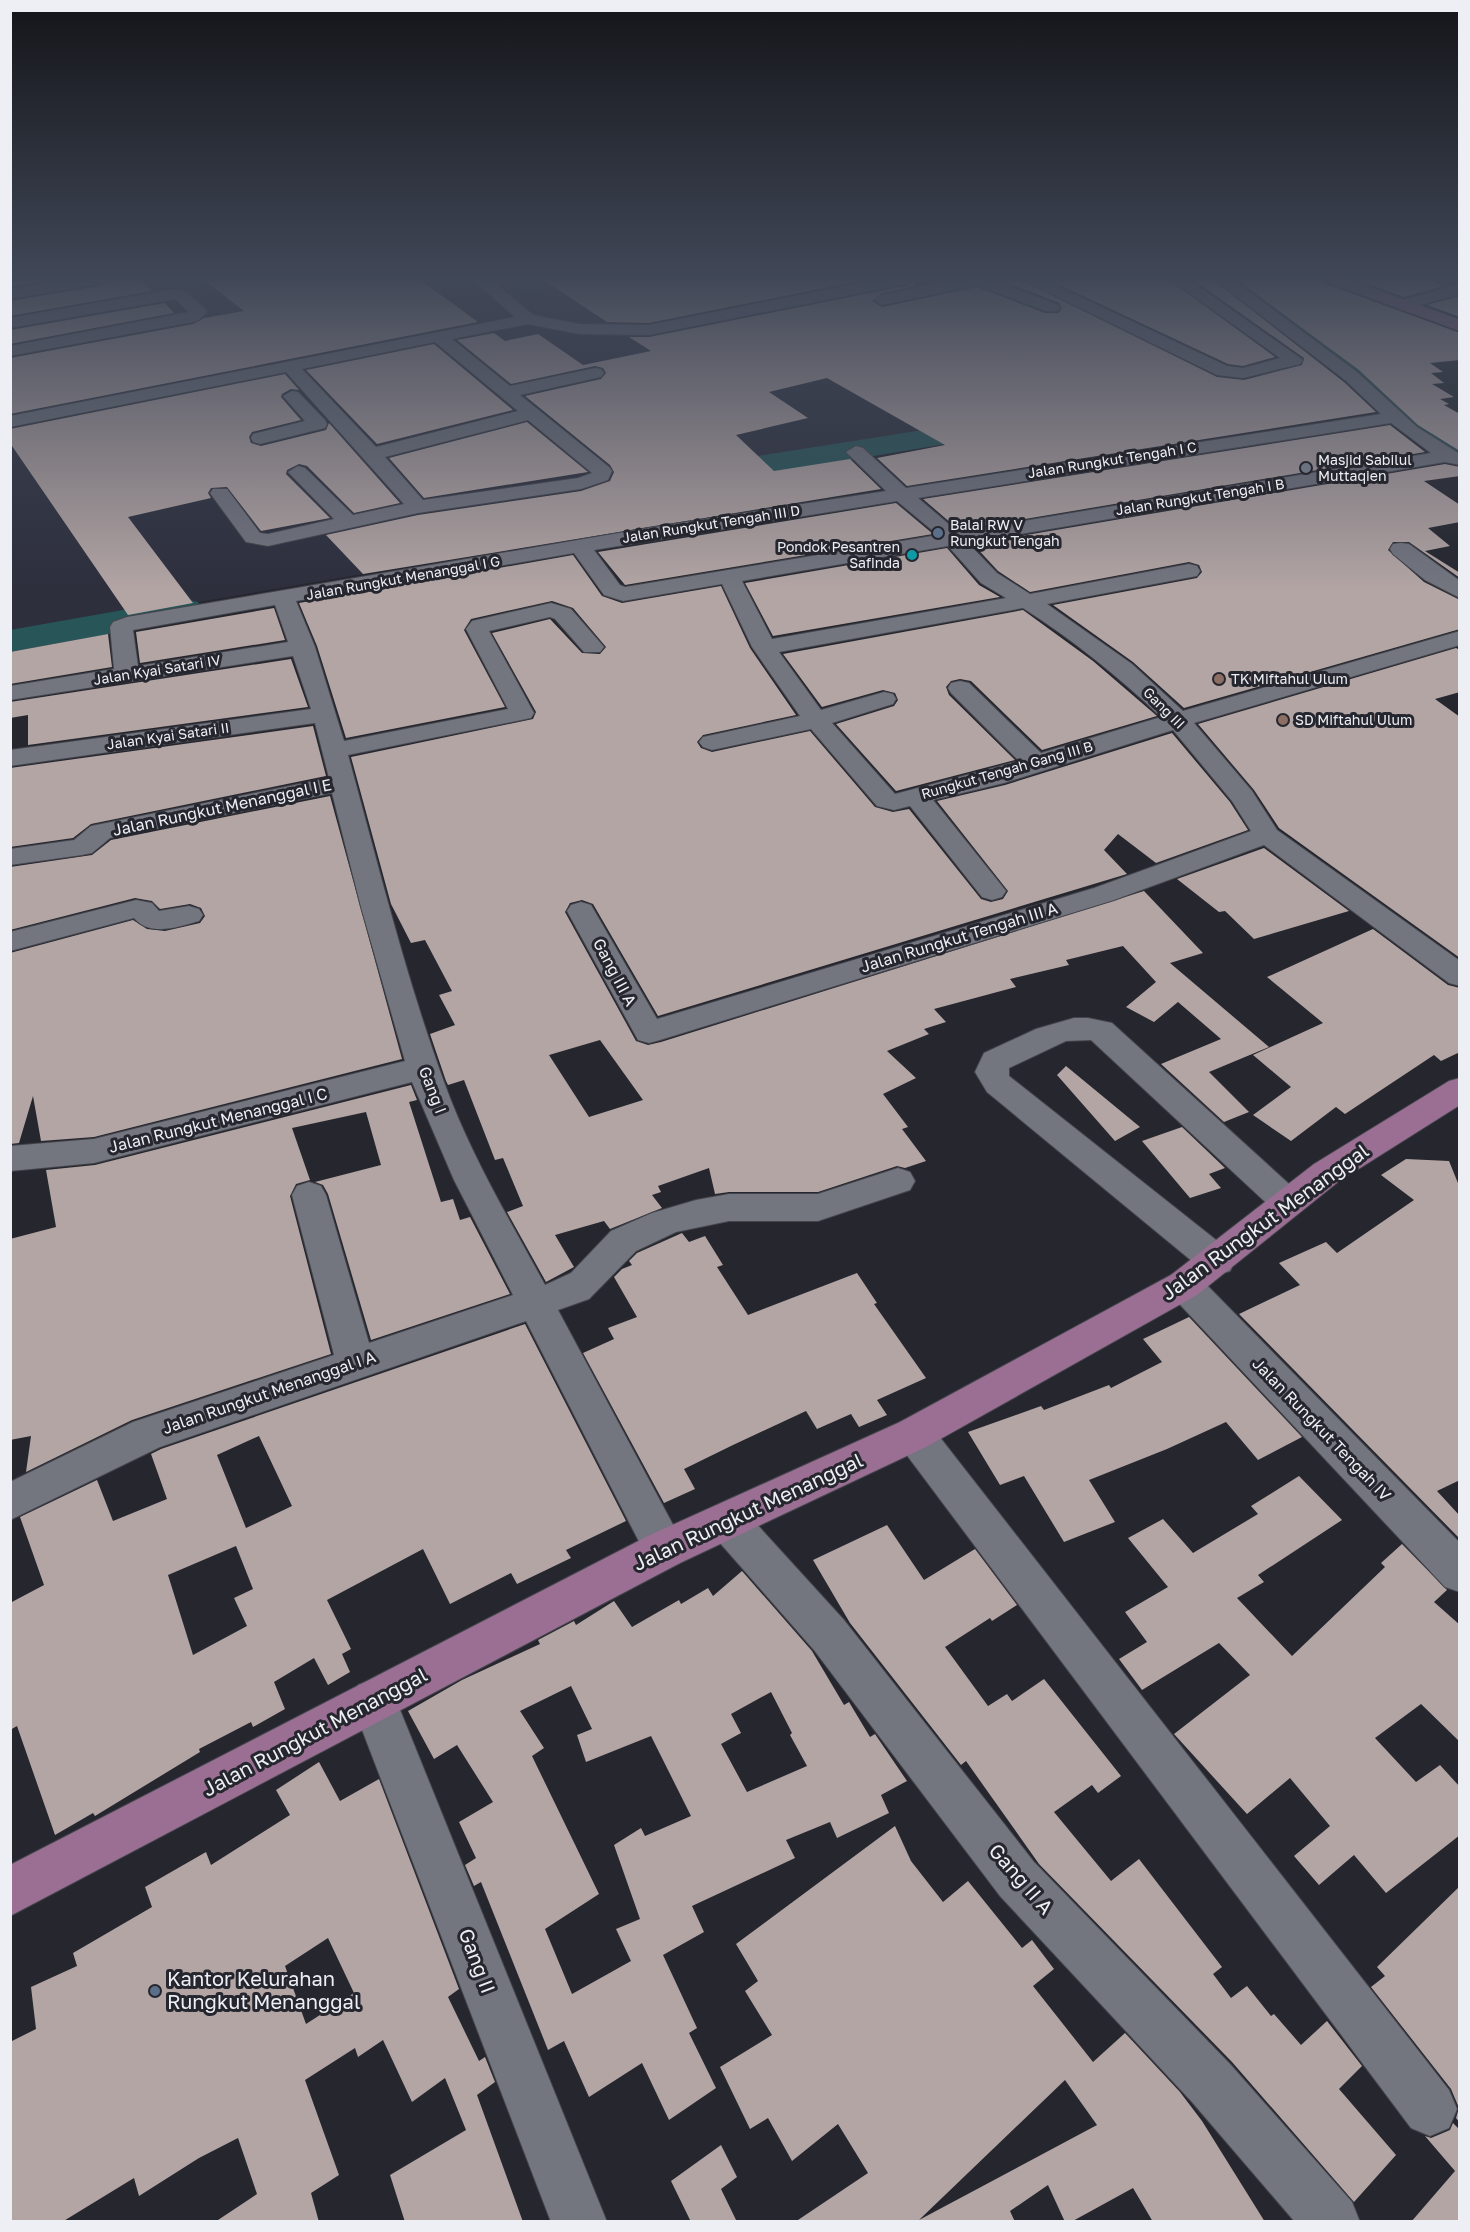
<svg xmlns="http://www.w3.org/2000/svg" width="1470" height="2232" viewBox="0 0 1470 2232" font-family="'Golos Text',sans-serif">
  <rect width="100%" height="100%" fill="#25262e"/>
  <!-- built -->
  <path fill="#2d2f3d" d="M11,279H1190L1330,372L415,517L445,560L11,634Z"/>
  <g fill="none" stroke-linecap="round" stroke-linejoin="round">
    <!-- stream -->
    <path stroke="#285558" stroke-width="4.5" d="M520,291L580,279"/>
    <!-- river -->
    <path fill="#285558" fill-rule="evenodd" d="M1219,279H1248L1340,346L1414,412L1460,437V459L1449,457L1392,424L1320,358Z
      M1006,417L1017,420L1021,426L1017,432L694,486L683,483L678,476L683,469L694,466Z
      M185,599L198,602L203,610L198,618L10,652V630Z"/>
  </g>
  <!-- building -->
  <path fill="#b3a5a4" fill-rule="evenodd" d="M10,279H57L10,287Z
    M109,279H141L152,291L10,316V301L99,286Z
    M203,279H419L478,322L10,414V358L193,324L204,318L244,311Z
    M542,279H869L649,323L607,322Z
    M997,279H1019L1217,377L1244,380L1302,365L1304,358L1192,279H1212L1344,382L1376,412L907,486L877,458L945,445L827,378L769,392L808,418L736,435L774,471L850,459L881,489L363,574L326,535L418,515L581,491L610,481L614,472L610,465L525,396L601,379L606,373L603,368L595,366L511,384L457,340L494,333L505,341L538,334L583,365L651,351L629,337H649L905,286L914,281V286L882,293L872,301L882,307L977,287L1045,313H1058L1062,309L1059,303Z
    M1047,279H1168L1275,357L1243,366L1228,364Z
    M1236,279H1323L1326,284L1460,333V360L1430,363L1443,372L1431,373L1444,383L1432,384L1454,397L1440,399L1449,404L1444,405L1460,414V451L1418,425L1359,370Z
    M1355,279H1428L1444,286L1404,297Z
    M1460,296V317L1427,305Z
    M165,303L174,313L10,344V330Z
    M434,344L513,410L377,444L306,370Z
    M285,374L299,390L291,389L282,394L281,397L301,420L252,432L249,437L251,443L261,446L326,430L329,423L400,503L354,513L307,466L299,464L287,470L286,474L330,518L261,531L227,487L211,488L208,493L211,498L128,517L193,603L128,615L10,443V429Z
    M527,422L588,472L424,498L389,458Z
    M1390,425L1425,452L959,530L923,499Z
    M1445,464L1460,467V476L1424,481L1460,505V522L1428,528L1450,546L1425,551L1460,573V578L1409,542H1393L1388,550L1424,582L1460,600V629L1184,708L1133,662L1053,605L1197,578L1202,572L1199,565L1189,562L1030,592L998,571L973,544Z
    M896,503L933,534L625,585L598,552Z
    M947,548L979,585L1000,597L773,636L745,583Z
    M573,555L602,596L622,603L721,586L750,648L796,715L703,735L697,742L701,748L712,752L810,731L875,807L893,812L909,809L981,899L991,902L1003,899L1008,891L937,801L1005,785L1172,733L1230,802L1248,830L1156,863L1118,834L1104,850L1127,874L658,1016L593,904L582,900L570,903L565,912L636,1041L648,1045L661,1042L1144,891L1203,953L1170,963L1269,1047L1209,1072L1249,1112L1224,1122L1161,1064L1221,1039L1178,1002L1154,1022L1126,1007L1156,982L1123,946L1066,960L1069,965L1010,979L1016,987L934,1009L946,1022L924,1029L929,1034L887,1051L916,1078L883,1094L908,1127L902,1129L926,1161L905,1168L897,1166L818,1192H729L715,1194L709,1168L658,1186L661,1192L652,1195L662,1208L610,1229L604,1221L555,1235L574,1267L546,1282L507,1212L523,1206L503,1158L495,1160L464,1080L448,1085L446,1081L430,1034L455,1025L439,995L452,991L425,940L411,943L391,904L351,757L533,719L536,712L492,633L550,619L582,653L600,654L606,647L573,608L552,601L471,619L464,630L505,707L346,738L317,646L299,603ZM600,1040L643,1100L589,1117L549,1055Z
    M274,608L285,640L140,663L136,632Z
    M1023,610L1093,661L1157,716L1042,750L971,681L960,679L951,681L946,687L949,695L1015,760L896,791L836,724L894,706L898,700L895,693L883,690L822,707L783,654Z
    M108,634L112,667L10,684V652Z
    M1456,648L1460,650V692L1435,699L1460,717V958L1279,828L1254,790L1198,724Z
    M291,659L308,707L28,745V715L10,718V702Z
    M313,726L326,776L91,824L73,838L10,847V768Z
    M330,796L402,1059L94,1137L41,1141L33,1096L19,1143L10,1144V953L133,920L147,929L165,931L200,923L205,916L201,908L190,904L160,909L152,901L135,898L10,930V867L92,855L111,840Z
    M1264,848L1349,911L1254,939L1225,911L1219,912L1177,879Z
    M1373,929L1448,985L1460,988V1052L1441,1061L1434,1055L1345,1114L1336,1107L1291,1141L1253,1115L1291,1087L1253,1055L1323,1023L1267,977Z
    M1066,1066L1140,1127L1115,1141L1057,1075Z
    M411,1085L417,1100L409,1102L441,1202L453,1199L460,1220L470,1217L510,1294L371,1340L328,1194L323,1185L315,1182L381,1165L366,1112L292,1128L310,1180L296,1184L290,1196L331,1354L132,1420L26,1472L31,1436L10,1440V1239L56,1227L46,1170L95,1165Z
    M1182,1127L1225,1168L1209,1174L1221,1188L1190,1198L1142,1141Z
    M1406,1159L1449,1161L1460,1188V1480L1437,1491L1460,1516V1539L1239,1314L1300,1285L1279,1263L1326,1242L1337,1253L1414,1200L1381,1175Z
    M682,1233L689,1242L705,1236L723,1265L717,1267L748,1315L857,1273L877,1303L874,1304L926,1378L877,1400L887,1415L859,1427L851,1414L817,1429L806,1411L733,1445L684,1469L695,1489L664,1503L583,1353L614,1339L608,1328L637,1317L614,1277L622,1269L632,1265L629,1261L637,1253Z
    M1189,1317L1302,1437L1258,1460L1226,1422L1167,1449L1089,1480L1115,1522L1064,1542L1024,1476L1000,1485L968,1432L1041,1406L1044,1410L1109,1385L1111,1388L1162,1362L1143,1339Z
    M525,1324L626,1521L566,1550L571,1558L517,1584L511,1573L450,1604L423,1549L327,1600L351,1649L342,1654L350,1672L328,1685L314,1658L274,1682L285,1709L253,1727L251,1722L199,1749L200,1752L95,1816L93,1813L55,1835L17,1726L10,1730V1603L44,1585L20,1517L97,1480L113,1521L167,1499L151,1454L161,1449ZM259,1436L292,1506L246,1528L217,1455ZM236,1546L253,1589L234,1598L247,1626L193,1655L168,1575Z
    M1299,1476L1342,1520L1258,1575L1264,1582L1237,1598L1292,1656L1385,1567L1381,1563L1402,1544L1447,1590L1434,1602L1460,1625V1742L1421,1704L1375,1738L1416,1782L1440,1765L1460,1787V1835L1386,1893L1354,1855L1319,1885L1294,1856L1330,1826L1290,1778L1247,1814L1174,1734L1250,1675L1219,1643L1142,1690L1119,1659L1147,1642L1125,1612L1168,1587L1128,1538L1163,1519L1193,1553L1258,1514L1251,1506Z
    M887,1525L924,1580L975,1549L1017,1605L992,1621L990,1618L945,1647L988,1706L1007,1694L1012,1701L1044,1679L1121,1776L1098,1793L1092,1785L1054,1812L1111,1881L1139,1859L1222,1967L1213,1974L1231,1998L1247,1986L1271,2016L1274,2014L1301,2045L1327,2021L1362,2066L1339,2089L1396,2155L1354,2202L1232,2062L1039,1864L966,1761L961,1765L850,1623L813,1560Z
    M742,1571L812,1651L844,1705L849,1702L870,1737L875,1734L907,1781L881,1795L889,1813L837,1838L830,1822L786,1840L795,1858L692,1906L704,1932L663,1955L697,2028L689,2033L716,2088L669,2120L642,2063L589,2097L564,2041L548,2050L481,1882L474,1886L465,1865L476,1858L459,1822L493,1802L457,1745L434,1759L408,1711L462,1680L540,1644L538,1640L574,1621L576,1625L614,1601L632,1627L679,1600L681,1604L708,1588L713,1596ZM571,1686L592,1729L577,1735L586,1762L651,1736L691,1816L645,1836L641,1828L614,1845L640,1919L616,1929L631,1961L572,1994L545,1929L599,1894L532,1756L544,1748L520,1711ZM771,1692L792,1733L790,1735L807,1766L747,1792L721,1744L741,1733L731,1714Z
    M319,1762L340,1801L379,1779L459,1989L448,1997L479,2061L485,2057L495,2082L477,2095L523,2222H405L390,2175L466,2130L445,2078L412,2102L383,2040L358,2057L355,2048L305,2080L339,2175L311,2193L319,2222H215L257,2194L238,2138L199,2158L139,2196L134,2178L62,2222H10V2042L36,2029L31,1987L77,1966L73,1953L152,1907L145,1887L206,1852L211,1865L290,1815L276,1790ZM328,1938L354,1993L306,2024L285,1966Z
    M895,1826L911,1861L943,1902L968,1881L1022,1948L1032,1940L1054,1969L1033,1986L1093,2062L1125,2033L1180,2092L1202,2121L1265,2222H1153L1133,2188L1071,2222H1065L1048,2185L1010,2211L1015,2222H795L868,2173L838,2124L792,2161L768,2118L750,2129L720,2067L772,2035L745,1991L758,1981L736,1944ZM1065,2080L1097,2125L919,2220Z
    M1460,1886V2123L1456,2118L1459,2108L1451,2089L1371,1987L1385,1976L1377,1967Z
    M1453,2123L1460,2130V2222H1411L1455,2171L1425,2136L1431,2138L1450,2130Z
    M721,2145L737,2177L721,2189L737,2222H691L671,2181Z"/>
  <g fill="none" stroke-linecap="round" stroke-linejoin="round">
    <!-- minor casing -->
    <g stroke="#44454c" stroke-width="2">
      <path id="minor" d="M71,279H107L99,284L10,299V289Z
        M472,279H490L533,315L579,324L649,325L881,279H913L905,284L649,335L579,334L528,324L452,339L510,386L595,368L601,369L604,373L601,377L520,395L609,467L612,471L608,480L581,489L418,513L268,546L246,542L210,493L213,489H227L260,533L268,534L334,519L288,472L298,466L305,468L353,515L404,504L286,372L10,427V416L515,317ZM435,342L518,411L376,447L302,369ZM528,420L592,473L578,478L423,500L385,457Z
        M959,279H991L1058,305L1060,308L1058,311H1046L977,285L882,305L874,300L882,295Z
        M1021,279H1042L1227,366L1243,368L1280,358L1170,279H1188L1303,360L1300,364L1243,378L1217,375Z
        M1214,279H1232L1357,372L1417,427L1460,454V465L1445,462L968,543L997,573L1030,594L1189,564L1197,566L1200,571L1197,576L1047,604L1132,664L1183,711L1460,631V645L1194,723L1252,791L1277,830L1460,961V986L1449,983L1264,845L1114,900L660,1040L649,1043L638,1040L567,911L571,905L581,902L591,905L657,1019L1094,888L1251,831L1232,801L1173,730L1004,783L933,800L1006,891L1002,897L992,900L982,897L910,806L894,810L877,806L811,729L712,750L703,747L699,742L703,737L800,716L752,647L722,584L623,601L604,595L574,553L296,601L315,647L344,741L508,709L466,629L472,621L551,603L571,609L604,647L600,652H584L555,619L550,617L489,631L534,713L531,718L348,755C378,864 405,975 444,1082C469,1152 509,1219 545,1285L571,1273L611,1231L652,1213L696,1200L729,1194H818L898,1168L910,1172L915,1181L910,1190L818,1221H729L676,1232L636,1251L589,1299L558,1310L686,1549L680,1563L665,1568L650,1563L526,1321L160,1447L10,1520V1482L133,1422L334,1355L292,1195L297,1186L309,1182L321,1186L326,1195L369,1343L513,1295L454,1180L412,1082L94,1163L10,1171V1146L94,1139L405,1061L361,907L332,793L110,838L92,853L82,855L10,865V849L74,840L91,826L329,778L315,723L10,766V750L311,709L293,656L10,700V686L114,669L110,627L113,622L127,617L648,528L886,491L846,452L856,446L863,448L906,488L1381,414L1345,380ZM1391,423L1431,453L958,532L918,498ZM897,501L938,535L625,587L620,585L594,550ZM948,546L981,583L1006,598L772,639L742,581ZM275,605L288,642L138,666L133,630ZM1023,608C1073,640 1118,676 1161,717L1041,753L969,683L960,681L951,683L948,688L951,693L1019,761L895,794L832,723L893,704L896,699L893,694L884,692L821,710L779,652Z
        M1460,284V294L1401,310L1393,305L1395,302Z
        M175,289L186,292L205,309L207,312L199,320L193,322L10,356V346L189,312L175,299L10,328V318Z
        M292,391L298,392L325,420L327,424L325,428L260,444L253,442L251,438L253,434L305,421L283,396Z
        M1401,543L1409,544L1460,581V598L1425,580L1393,554L1390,549L1393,544Z
        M136,900L152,903L159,911L189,906L199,909L203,915L199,921C178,927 150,937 134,918L10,951V932Z
        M1074,1018H1088L1112,1023L1299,1193L1304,1202L1299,1211L1287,1215L1275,1211L1091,1040L1066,1041L1009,1068V1076L1230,1251L1235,1261L1230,1271L1217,1275L1204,1271L987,1092L975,1072L984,1053L1036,1029Z
        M1184,1270L1197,1275L1460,1543V1592L1445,1587L1171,1295L1166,1285L1171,1275Z
        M914,1417L928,1422L1449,2090L1457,2109L1449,2128L1430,2136L1411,2128L900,1446L894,1434L900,1422Z
        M728,1503L743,1509L844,1620L1034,1862L1230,2064L1352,2202L1360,2222H1295L1192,2102L1000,1896L814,1650L713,1535L707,1522L713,1509Z
        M374,1679L390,1685L607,2222H551L351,1701L358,1685Z"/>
    </g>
    <!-- major casing -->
    <g stroke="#44454c" stroke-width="2">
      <path id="major" d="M1325,279H1348L1460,320V331L1327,282Z
        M1460,1078V1105L1338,1182L1197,1295L928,1446L680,1563L10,1916V1865L650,1535L900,1422L1171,1275L1314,1164L1449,1081Z"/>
    </g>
    <!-- minor -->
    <use href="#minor" fill="#73757f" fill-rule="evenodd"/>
    <!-- major -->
    <use href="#major" fill="#9b6f93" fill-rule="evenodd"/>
  </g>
  <!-- sky -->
  <linearGradient id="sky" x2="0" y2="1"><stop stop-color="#141519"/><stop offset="0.47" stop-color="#404757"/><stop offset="1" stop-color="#404757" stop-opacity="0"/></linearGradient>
  <rect width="1470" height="591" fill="url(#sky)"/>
  <!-- markers -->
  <circle fill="#6b7280" stroke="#25262e" stroke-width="2" cx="1306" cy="468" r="6"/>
  <g fill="#5c6f8a" stroke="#25262e" stroke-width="2">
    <circle cx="938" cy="533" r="6"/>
    <circle cx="155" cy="1991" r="6"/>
  </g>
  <circle fill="#0f9aa8" stroke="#25262e" stroke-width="2" cx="912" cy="555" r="6"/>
  <g fill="#8d6e63" stroke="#25262e" stroke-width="2">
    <circle cx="1219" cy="679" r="6"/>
    <circle cx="1283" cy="720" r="6"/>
  </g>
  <g text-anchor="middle" stroke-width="6" stroke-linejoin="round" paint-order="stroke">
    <!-- far-street labels -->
    <g font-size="14" fill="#eeeff5" stroke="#25262e">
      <text transform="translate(1112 460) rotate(-9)" y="5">Jalan Rungkut Tengah I C</text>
      <text transform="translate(1200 497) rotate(-9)" y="5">Jalan Rungkut Tengah I B</text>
      <text transform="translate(711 524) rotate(-9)" y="5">Jalan Rungkut Tengah III D</text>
      <text transform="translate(403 578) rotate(-10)" y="5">Jalan Rungkut Menanggal I G</text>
      <text transform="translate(157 670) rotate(-9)" y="5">Jalan Kyai Satari IV</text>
      <text transform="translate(1164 708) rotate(45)" y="5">Gang III</text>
      <text transform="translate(168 736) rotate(-8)" y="5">Jalan Kyai Satari II</text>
      <text transform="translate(1007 770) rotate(-16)" y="5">Rungkut Tengah Gang III B</text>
    </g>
    <!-- far-poi labels -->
    <g font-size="14" fill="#eeeff5" stroke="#25262e" text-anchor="start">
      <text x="1318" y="465">Masjid Sabilul<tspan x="1318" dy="16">Muttaqien</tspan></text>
      <text x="950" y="530">Balai RW V<tspan x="950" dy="16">Rungkut Tengah</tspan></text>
      <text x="900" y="552" text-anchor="end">Pondok Pesantren<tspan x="900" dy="16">Safinda</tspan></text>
      <text x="1231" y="684">TK Miftahul Ulum</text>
      <text x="1295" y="725">SD Miftahul Ulum</text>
    </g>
    <!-- street labels -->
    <g font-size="16" fill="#eeeff5" stroke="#25262e">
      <text transform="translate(222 807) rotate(-12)" y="6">Jalan Rungkut Menanggal I E</text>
      <text transform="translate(959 937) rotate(-17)" y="6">Jalan Rungkut Tengah III A</text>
      <text transform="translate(615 972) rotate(62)" y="6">Gang III A</text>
      <text transform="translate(433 1090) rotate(69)" y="6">Gang I</text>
      <text transform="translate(218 1120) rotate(-14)" y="6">Jalan Rungkut Menanggal I C</text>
      <text transform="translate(269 1392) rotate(-19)" y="6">Jalan Rungkut Menanggal I A</text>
      <text transform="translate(1322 1429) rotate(46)" y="6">Jalan Rungkut Tengah IV</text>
    </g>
    <!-- near-street labels -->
    <g font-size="20" fill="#eeeff5" stroke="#25262e">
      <text transform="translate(1265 1222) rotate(-36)" y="7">Jalan Rungkut Menanggal</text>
      <text transform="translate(748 1512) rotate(-25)" y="7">Jalan Rungkut Menanggal</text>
      <text transform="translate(315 1732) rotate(-28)" y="7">Jalan Rungkut Menanggal</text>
      <text transform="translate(1021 1879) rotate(49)" y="7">Gang II A</text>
      <text transform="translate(477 1961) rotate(69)" y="7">Gang II</text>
    </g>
    <!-- near-poi labels -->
    <g font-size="20" fill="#eeeff5" stroke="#25262e" text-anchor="start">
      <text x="167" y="1986">Kantor Kelurahan<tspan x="167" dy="23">Rungkut Menanggal</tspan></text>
    </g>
  </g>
  <!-- border -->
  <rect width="1470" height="2232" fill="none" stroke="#eeeff5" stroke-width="24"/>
</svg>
